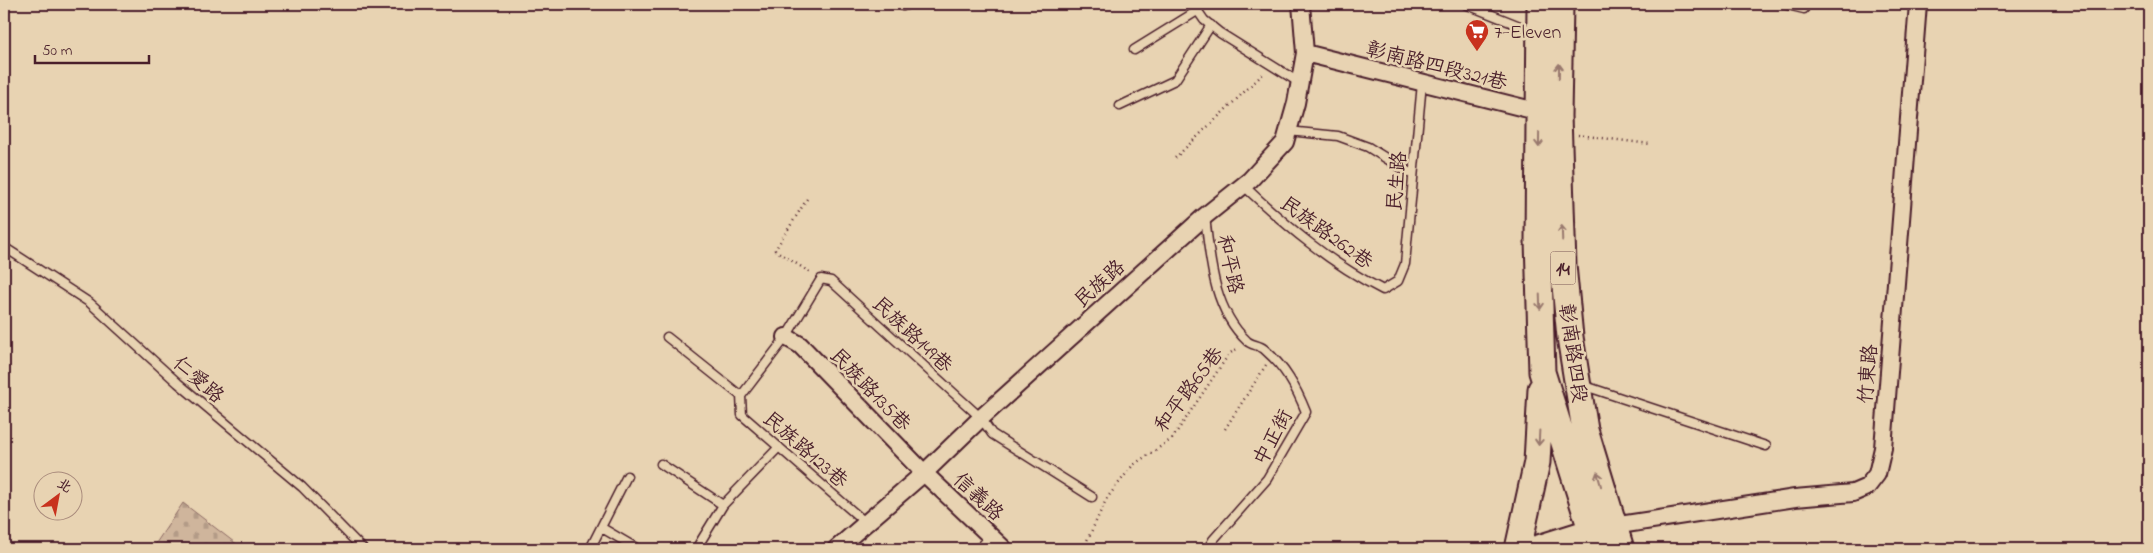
<svg xmlns="http://www.w3.org/2000/svg" width="2153" height="553" viewBox="0 0 2153 553" font-family="'Indie Flower','LXGW WenKai TC',sans-serif">
  <defs>
    <pattern id="cemetery-stones" width="16" height="16" patternUnits="userSpaceOnUse" patternTransform="scale(1.25)"><rect width="16" height="16" fill="#cfb59c"/><path d="M2 7V4a2 2 0 0 1 4 0v3zM10 15v-3a2 2 0 0 1 4 0v3z" fill="#b39b87"/></pattern>
  </defs>
  <rect width="100%" height="100%" fill="#e8d3b2"/>
  <filter id="ink" filterUnits="userSpaceOnUse"><feTurbulence type="fractalNoise" baseFrequency=".02" numOctaves="2"/><feDisplacementMap in="SourceGraphic" scale="10" xChannelSelector="R" yChannelSelector="G"/><feConvolveMatrix kernelMatrix="1 2 1 2 8 2 1 2 1" color-interpolation-filters="sRGB"/></filter>
  <g filter="url(#ink)">
    <!-- cemetery -->
    <path fill="url(#cemetery-stones)" stroke="#8c6a64" d="M183,503L243,549H152Z"/>
    <g fill="none" stroke-linecap="round" stroke-linejoin="round">
      <!-- lane casing -->
      <g stroke="#4a1f2b" stroke-width="11">
        <path id="lane" d="M1193,4L1204,20L1220,33L1300,83
          M1465,4L1535,32
          M1783,4L1804,9L1807,4
          M903,6L909,4
          M1134,50L1197,11
          M1120,106L1175,80L1211,25
          M1288,131L1338,136L1368,147L1413,175
          M1243,185C1285,225 1331,264 1383,290L1398,281L1405,264L1422,83
          M1205,216C1210,259 1213,309 1247,341C1251,345 1259,345 1264,349C1285,367 1296,387 1306,412L1267,479L1213,540L1208,549
          M4,247L90,303L178,383L302,487L363,549
          M667,337L741,396L742,415L866,523
          M1582,385L1766,446
          M741,396L786,337L821,279L831,281L981,418L992,434L1092,497
          M661,464L723,505
          M602,528L638,549
          M590,549L627,476
          M696,549L723,505L779,447
          M979,549L991,536"/>
      </g>
      <!-- street casing -->
      <g stroke="#4a1f2b" stroke-width="20">
        <path id="street" d="M1305,53L1548,114
          M786,337L800,345L924,473L1004,549
          M1613,526L1795,498L1853,493L1867,487L1877,474L1883,448L1918,4
          M836,549L924,473L981,418L1205,216L1250,180L1285,142L1296,103L1305,53L1301,4"/>
      </g>
      <!-- secondary casing -->
      <g stroke="#4a1f2b" stroke-width="26">
        <path id="secondary" d="M1534,549L1537,547L1591,530L1609,527"/>
      </g>
      <!-- primary casing -->
      <g stroke="#4a1f2b" stroke-width="29">
        <path id="primary" d="M1540,4L1538,240L1542,372L1597,549
          M1560,4L1558,116L1563,265L1570,337L1585,430L1621,549
          M1518,549L1537,462L1541,389"/>
      </g>
      <!-- path -->
      <path stroke="#4a1f2b" stroke-width="2.5" stroke-dasharray="1 4" stroke-linecap="butt" d="M1578,135L1650,144
        M1175,158L1264,73
        M4,160L7,138
        M4,189V196
        M807,199L775,250L811,273
        M1225,429L1266,365
        M1083,549L1107,498L1133,465L1172,439L1229,354L1238,348"/>
      <!-- lane -->
      <use href="#lane" stroke="#e8d3b2" stroke-width="8"/>
      <!-- street -->
      <use href="#street" stroke="#e8d3b2" stroke-width="16"/>
      <!-- secondary -->
      <use href="#secondary" stroke="#e8d3b2" stroke-width="22"/>
      <!-- primary -->
      <use href="#primary" stroke="#e8d3b2" stroke-width="25"/>
    </g>
    <!-- one-way arrows -->
    <defs><path id="oneway-shaft" d="M-6 0H5M1.5-3L5.5 0L1.5 3" fill="none" stroke-width="1.6" stroke-linecap="round" stroke-linejoin="round" transform="scale(1.25)"/></defs>
    <g stroke="#99796e">
      <use href="#oneway-shaft" transform="translate(1559 71) rotate(-89)"/>
      <use href="#oneway-shaft" transform="translate(1539 140) rotate(91)"/>
      <use href="#oneway-shaft" transform="translate(1562 233) rotate(-92)"/>
      <use href="#oneway-shaft" transform="translate(1540 302) rotate(88)"/>
      <use href="#oneway-shaft" transform="translate(1539 438) rotate(93)"/>
      <use href="#oneway-shaft" transform="translate(1599 479) rotate(-106)"/>
    </g>
  </g>
  <!-- icons -->
  <defs>
    <g id="supermarket-pin" transform="scale(1.25)"><path d="M0 17L-7.5 6A9.5 9.5 0 1 1 7.5 6Z" fill="#c8321e" stroke="#e8d3b2"/><path d="M-6-5.5h2.5l.6 2H6L4.5 2H-2.5L-4.4-4H-6ZM-1.5 3.2a1.3 1.3 0 1 0 .1 0ZM3 3.2a1.3 1.3 0 1 0 .1 0Z" fill="#fff"/></g>
  </defs>
  <g fill-rule="evenodd">
    <use href="#supermarket-pin" x="1477" y="31"/>
  </g>
  <g text-anchor="middle" stroke-width="5" stroke-linejoin="round" paint-order="stroke">
    <!-- shield labels -->
    <rect fill="#e8d3b2" stroke="#795554" stroke-width="1" x="1550.5" y="251.5" width="25" height="33" rx="4"/>
    <g font-size="19" font-weight="bold" fill="#4a1f2b">
      <text x="1563" y="275">14</text>
    </g>
    <!-- poi labels -->
    <g font-size="20" fill="#4a1f2b" stroke="#e8d3b2" text-anchor="start">
      <text x="1494" y="38">7-Eleven</text>
    </g>
    <!-- street labels -->
    <g font-size="20" fill="#4a1f2b" stroke="#e8d3b2">
      <text transform="translate(1437 65) rotate(14)" y="7">彰南路四段321巷</text>
      <text transform="translate(1396 181) rotate(-85)" y="7">民生路</text>
      <text transform="translate(1327 232) rotate(36)" y="7">民族路262巷</text>
      <text transform="translate(1231 264) rotate(78)" y="7">和平路</text>
      <text transform="translate(1099 283) rotate(-42)" y="7">民族路</text>
      <text transform="translate(913 334) rotate(43)" y="7">民族路149巷</text>
      <text transform="translate(1574 353) rotate(82)" y="7">彰南路四段</text>
      <text transform="translate(1867 374) rotate(-85)" y="7">竹東路</text>
      <text transform="translate(199 379) rotate(41)" y="7">仁愛路</text>
      <text transform="translate(871 389) rotate(46)" y="7">民族路135巷</text>
      <text transform="translate(1188 389) rotate(-53)" y="7">和平路65巷</text>
      <text transform="translate(1272 437) rotate(-62)" y="7">中正街</text>
      <text transform="translate(806 449) rotate(41)" y="7">民族路123巷</text>
      <text transform="translate(979 496) rotate(43)" y="7">信義路</text>
    </g>
  </g>
  <!-- margin -->
  <rect width="2153" height="553" fill="none" stroke="#e8d3b2" stroke-width="20"/>
  <rect x="10" y="10" width="2133" height="533" fill="none" stroke="#4a1f2b" stroke-width="2" filter="url(#ink)"/>
  <!-- north arrow -->
  <g transform="translate(58 496) rotate(32)"><circle r="24" fill="#e8d3b2" stroke="#a98b7c"/>
  <path d="M0-4L9 19L0 12L-9 19Z" fill="#c8321e"/>
  <text y="-8" font-size="14" font-weight="bold" text-anchor="middle" fill="#4a1f2b">北</text>
  </g>
  <!-- scale -->
  <path d="M35 55v8h114v-8" fill="none" stroke="#4a1f2b" stroke-width="2.5"/>
  <text x="42" y="55" font-size="15" fill="#4a1f2b" stroke="#e8d3b2" stroke-width="4" paint-order="stroke">50 m</text>
</svg>
